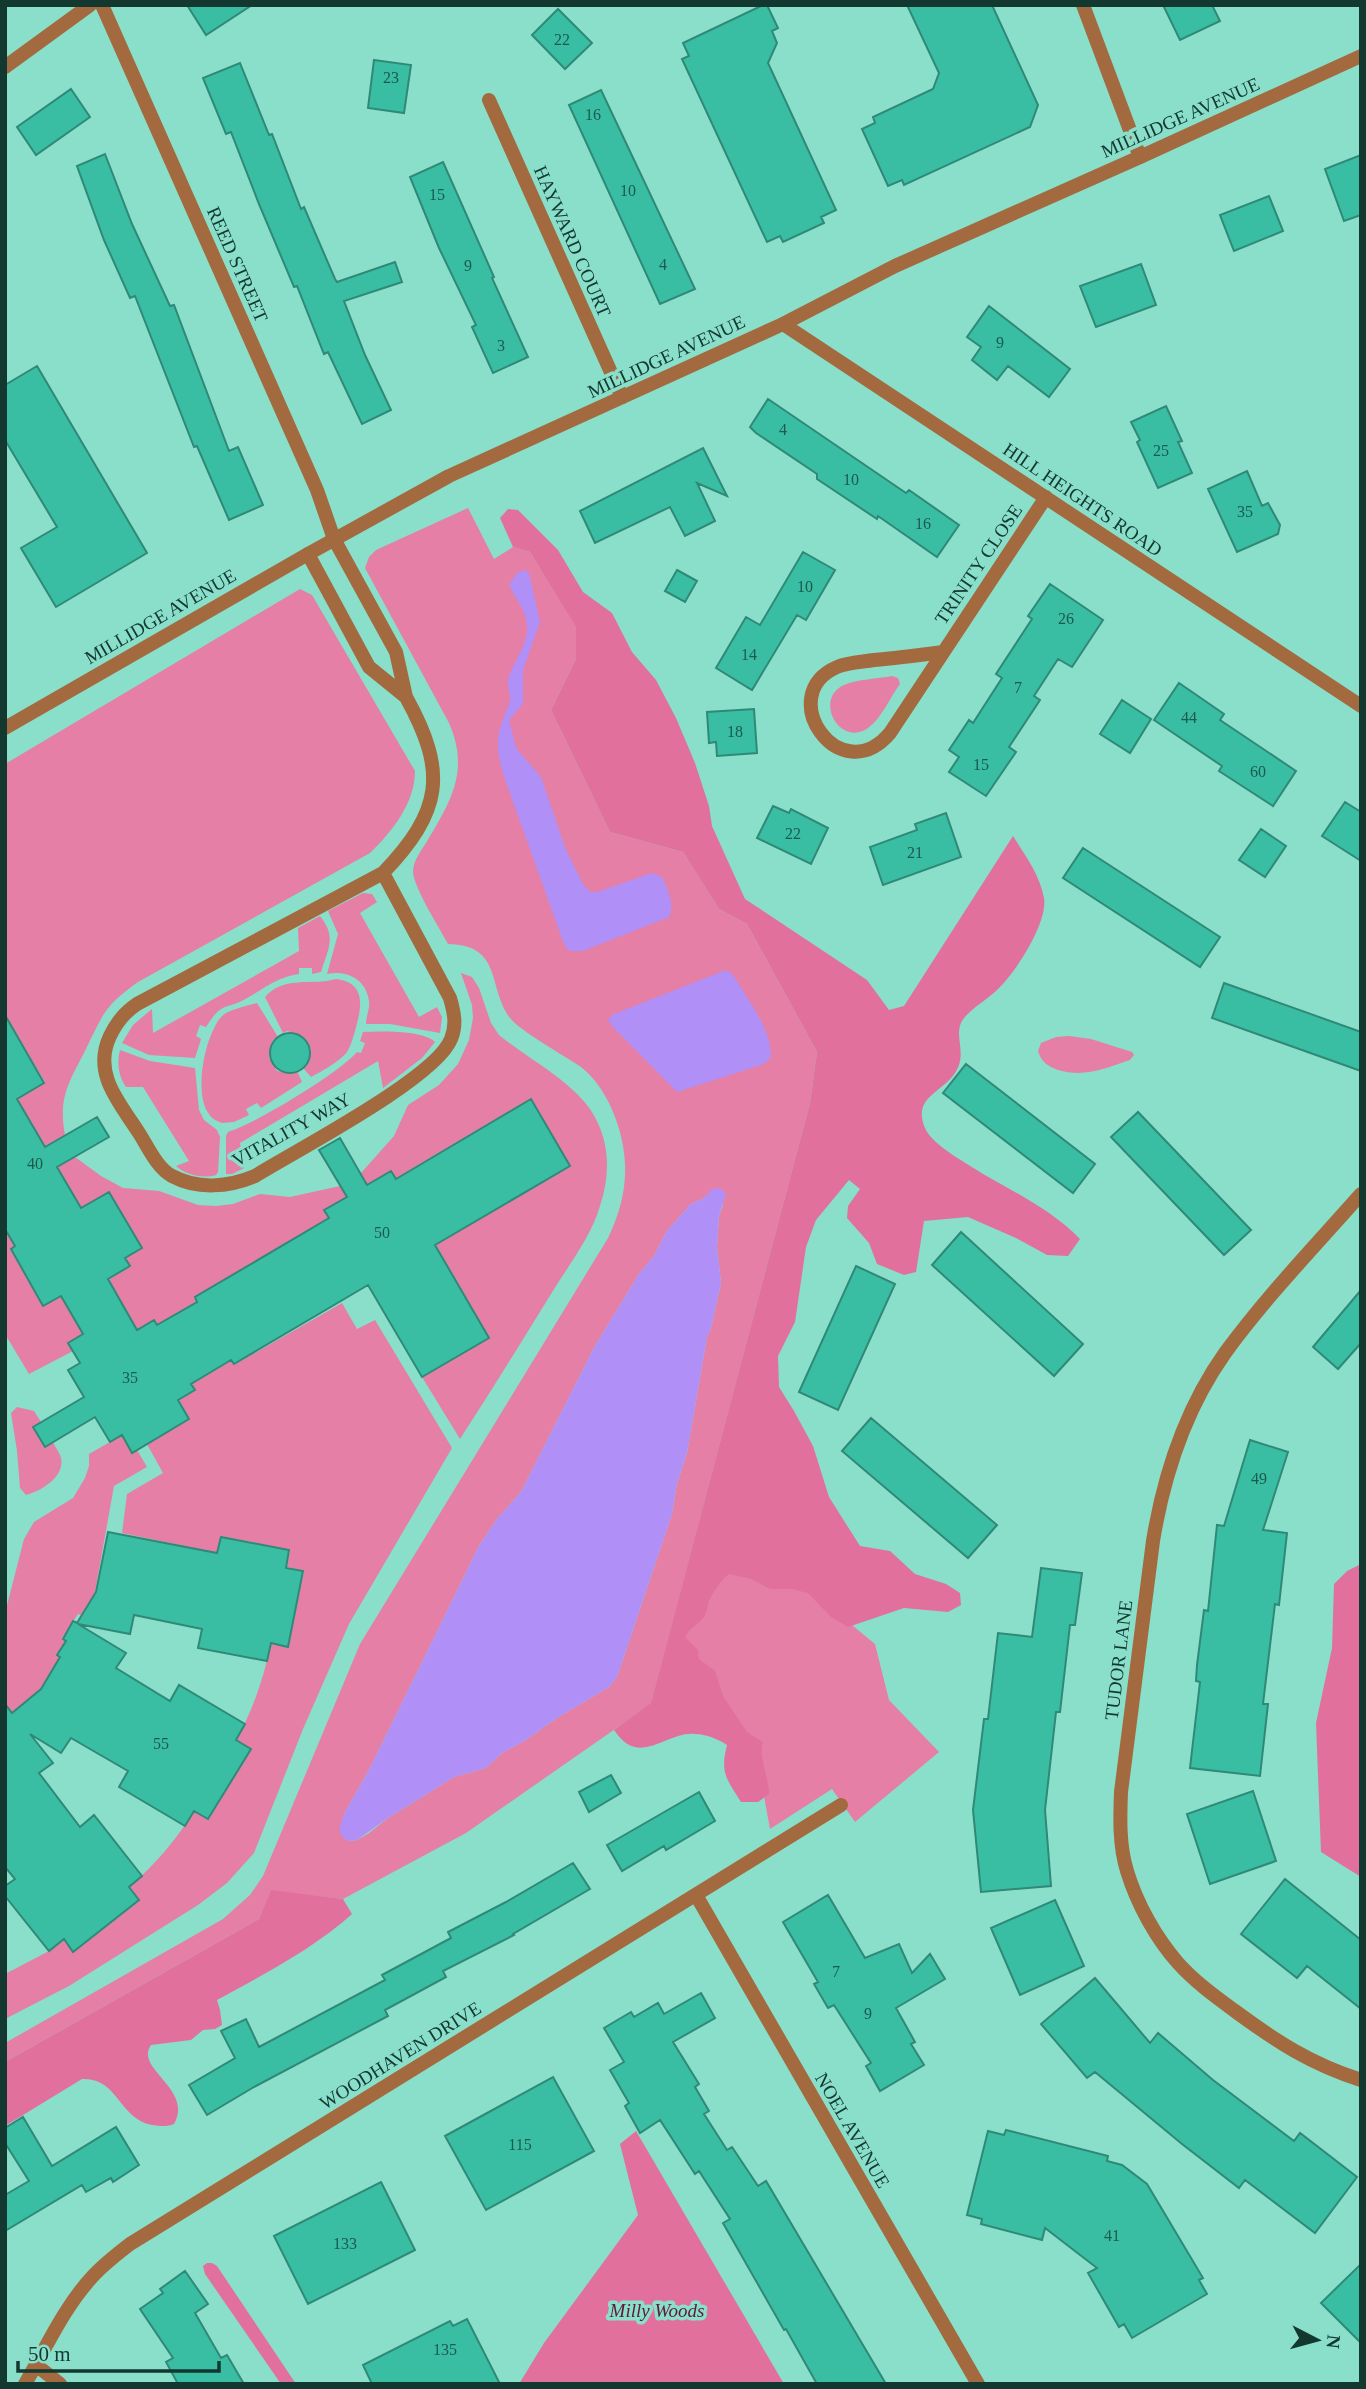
<svg xmlns="http://www.w3.org/2000/svg" width="1366" height="2389" viewBox="0 0 1366 2389" font-family="Georgia,serif">
  <rect width="100%" height="100%" fill="#89dfca"/>
  <!-- green -->
  <path fill="#e57fa6" fill-rule="evenodd" d="M468,508L494,559L513,547L530,552L576,626V659L551,710L610,832L683,852L719,909L747,924L817,1052L810,1103L651,1704L466,1833L343,1899L271,1891L259,1919L5,2062V2043L223,1919L250,1895L263,1876L360,1644L608,1238C630,1193 631,1151 610,1105C603,1091 594,1077 581,1067C565,1056 520,1031 510,1018C487,987 503,945 448,944C439,927 414,888 413,872C413,861 421,851 426,843C451,801 470,771 449,723L365,568L369,557L376,550ZM713,1189L723,1205L719,1216L717,1247L721,1283L711,1328L707,1337L687,1453L677,1483L672,1514L617,1677L609,1687L557,1718L524,1741L502,1753L486,1768L454,1777L388,1818L369,1833L357,1840L349,1841L344,1814L370,1768L479,1546L497,1519L521,1492L595,1346L639,1274L654,1256L667,1231L691,1204L704,1198Z
    M300,589L312,595L415,771C415,803 392,832 370,853L138,982C103,1007 103,1015 85,1051C69,1082 58,1098 65,1135L45,1146L17,1099L45,1082L11,1026L5,1029V764Z
    M892,676L898,678L900,684C890,697 882,718 868,728C840,748 813,699 844,685C858,679 877,679 892,676Z
    M363,893L372,894L377,902L360,913L419,1017L437,1007L442,1017L440,1033L390,1024H366C366,1016 370,1009 369,1001C366,979 347,970 327,974L338,934L328,911Z
    M320,916C337,937 328,949 321,972L312,974V968H299V974C277,977 265,988 247,998C225,1011 223,1000 206,1027L200,1025L196,1036L201,1039L195,1058L149,1055L122,1043L133,1025L152,1009L153,1033L299,951L298,928Z
    M461,973L472,977L479,988L491,1023L499,1035C527,1058 570,1080 590,1109C610,1139 611,1172 600,1206C591,1237 568,1266 551,1294C521,1343 491,1391 460,1439L422,1377L489,1337L436,1245L570,1166L530,1099L396,1178L391,1171L367,1185L361,1173L394,1136L408,1105L439,1085L458,1064L469,1040L473,1018L472,1005Z
    M336,979C368,983 361,1009 355,1031C353,1037 351,1046 347,1052C340,1061 321,1072 311,1077L303,1068L307,1066L311,1049L302,1036L287,1031L283,1033L265,997C284,975 312,986 336,979Z
    M257,1003L278,1037L273,1040L269,1057L277,1071L293,1073L297,1071L302,1082L261,1108L257,1103L246,1109L249,1115L234,1122L222,1123C217,1121 212,1119 209,1114C193,1094 205,1034 222,1016C230,1009 247,1006 257,1003Z
    M363,1032C381,1031 423,1030 435,1042L422,1058L383,1088L378,1061L240,1143L244,1168L232,1174H226V1136L228,1132C255,1124 339,1073 357,1052L361,1053L365,1043L360,1041Z
    M1069,1036L1091,1039L1132,1052L1134,1055L1130,1060C1106,1068 1084,1078 1058,1070C1048,1066 1041,1062 1038,1051L1041,1043L1056,1037Z
    M120,1050L150,1061L195,1068L199,1110L204,1120L217,1130L220,1137L218,1172L216,1175C203,1179 186,1175 176,1166L189,1161L143,1087H126C118,1075 117,1063 120,1050Z
    M75,1157L101,1176L123,1188L159,1191L198,1205L216,1206L233,1204L260,1194L290,1197L340,1186L347,1197L325,1210L328,1218L195,1297L197,1301L157,1325L154,1320L137,1329L126,1310L108,1319L91,1290L130,1267L125,1258L142,1248L109,1192L81,1208L58,1167Z
    M5,1229L15,1246L11,1250L43,1306L61,1297L66,1304L97,1326L68,1343L73,1351L29,1374L5,1334Z
    M342,1303L357,1329L375,1320L452,1448L349,1624L303,1729L254,1853L227,1883L198,1905L69,1986L5,2019V1974L49,1951L64,1940L74,1952L139,1901L129,1887C154,1866 177,1839 194,1811L209,1819L250,1749L236,1740C253,1711 264,1676 271,1644L288,1646L304,1571L287,1567L290,1550L221,1536L217,1553L122,1533L127,1494L163,1473L147,1444L190,1419L179,1400L195,1391L192,1384L231,1361L234,1365Z
    M17,1407L34,1411L41,1422L33,1427L45,1447L53,1442C55,1447 60,1453 61,1458C65,1477 41,1491 26,1495L20,1488L17,1451L11,1413Z
    M122,1435L132,1453L137,1450L147,1467L114,1486L93,1603L90,1601L81,1615L78,1614L62,1638L66,1641L57,1655L60,1657L40,1689L11,1714L5,1713V1613L24,1539L34,1522L73,1498L85,1478L89,1466V1454Z
    M726,1569L808,1589L875,1644L889,1700L939,1752L855,1822L832,1789L770,1829L755,1747L680,1635Z"/>
  <!-- forest -->
  <path fill="#e2709d" d="M508,509L518,510L558,550L583,592L612,613L632,652L656,680L676,718L695,763L709,806L712,826L745,899L867,980L889,1010L904,1006L1013,836C1025,855 1040,875 1044,898C1048,922 1017,970 1000,987C990,998 974,1006 964,1018C951,1034 969,1052 955,1073C942,1093 912,1097 925,1128C932,1145 968,1164 983,1174C1016,1193 1053,1211 1080,1239L1068,1256L1047,1255L1016,1238L968,1217L924,1221L916,1272L904,1275L877,1264L869,1243L847,1218L848,1206L860,1189L849,1180L816,1220L806,1247L795,1322L778,1356L779,1387L794,1411L813,1446L829,1497L860,1546L890,1551L915,1574L946,1584L960,1593L961,1605L948,1612L904,1608L848,1627L831,1617L808,1593L791,1589H770L751,1579L729,1574C721,1580 713,1592 709,1601C707,1606 707,1613 704,1617C698,1625 689,1628 685,1637L698,1650L699,1659L715,1671L723,1696L747,1732L763,1742C758,1755 769,1778 769,1794L758,1802H741C726,1778 720,1773 727,1745C718,1739 706,1734 695,1734C665,1731 640,1769 614,1730L651,1703L810,1103L817,1052L747,924L719,909L683,852L610,832L551,710L576,659V627L530,552L513,547L500,518Z
    M1359,1565L1361,1566V1877L1321,1852L1316,1723L1332,1648L1334,1584L1347,1571Z
    M271,1890L343,1899L352,1914C313,1949 263,1975 217,2000L220,2010L222,2025L215,2029L203,2030L191,2040L151,2045C134,2069 194,2089 174,2124C167,2127 160,2126 152,2125C118,2118 118,2077 82,2079L5,2126V2062L259,1919Z
    M636,2131L784,2384H519L544,2343L638,2215L620,2144Z
    M207,2263H212L217,2266L296,2384H281L205,2274L203,2266Z"/>
  <!-- water -->
  <path fill="#b08ff6" d="M525,570L529,573L540,622L523,670V704L509,720L516,748L541,777L566,850L584,886L591,892H597L652,873L662,877C668,889 675,905 669,917L583,951H569L564,944L503,774C494,741 497,733 510,702C511,695 507,688 508,681C513,659 532,643 526,619C523,606 514,597 509,585L517,573Z
    M726,970L733,975C748,1000 771,1028 771,1057L764,1064L677,1092L611,1025L608,1019L614,1014Z
    M720,1188L726,1194L719,1216L717,1247L721,1283L711,1328L707,1337L687,1453L677,1483L672,1514L617,1677L609,1687L557,1718L524,1741L502,1753L486,1768L454,1777L388,1818L357,1840L349,1841L343,1838L339,1829L344,1814L370,1768L479,1546L497,1519L521,1492L595,1346L639,1274L654,1256L667,1231L691,1204L704,1198L712,1189Z"/>
  <!-- building -->
  <path fill="#39bea4" stroke="#308977" stroke-width="2" d="M187,5H252L206,35Z
    M763,5H767L778,28L772,31L777,43L768,63L836,210L821,217L824,223L783,242L780,236L767,242L682,59L689,56L683,43Z
    M907,5H992L1038,105L1030,127L904,185L902,180L888,186L862,129L875,123L873,117L933,89L939,73Z
    M1163,5H1212L1220,21L1180,40Z
    M558,9L592,43L565,69L532,35Z
    M374,60L411,65L404,113L368,108Z
    M240,63L269,135L272,134L301,209L304,207L335,279L337,282L395,262L402,282L344,301L365,355L391,410L362,424L328,352L324,354L297,286L294,287L259,204L231,132L226,134L203,78Z
    M71,89L90,117L36,155L17,127Z
    M601,90L695,289L660,304L569,105Z
    M105,154L132,224L170,306L174,305L229,451L238,447L263,505L229,520L197,446L194,447L135,296L130,298L104,240L77,166Z
    M1361,155V215L1344,221L1325,169Z
    M443,162L494,277L492,278L528,357L493,373L472,327L476,325L439,248L410,177Z
    M1269,196L1283,231L1234,251L1220,215Z
    M1141,264L1156,305L1096,327L1080,286Z
    M989,306L1070,369L1049,397L1008,366L997,380L972,360L981,347L967,337Z
    M37,366L147,553L56,607L21,548L57,527L5,440V385Z
    M768,399L906,493L909,490L959,525L937,557L878,516L877,519L817,479V474L756,433L750,427Z
    M1166,406L1182,441L1178,442L1192,473L1158,488L1137,442L1140,440L1131,422Z
    M703,448L727,496L697,483L715,521L685,536L670,507L595,543L580,511Z
    M1247,471L1262,506L1268,503L1280,525L1278,534L1237,552L1208,489Z
    M803,552L835,570L806,620L797,615L752,690L716,668L746,617L760,625Z
    M677,570L697,581L685,602L665,591Z
    M1050,584L1103,620L1072,667L1058,659L1034,696L1040,700L1009,747L1016,752L986,796L949,772L959,757L949,750L969,720L973,723L1002,678L996,674L1032,619L1028,616Z
    M1179,683L1224,714L1220,720L1296,771L1273,806L1219,771L1222,766L1154,720Z
    M1122,700L1151,719L1130,753L1100,734Z
    M754,709L757,753L717,756L716,742L709,743L707,712Z
    M1345,802L1361,812V861L1322,836Z
    M773,806L789,813L791,809L828,828L811,864L757,838Z
    M946,813L961,857L883,885L870,847L917,830L915,824Z
    M1261,829L1286,846L1265,877L1239,860Z
    M1083,848L1220,937L1200,967L1063,878Z
    M1224,983L1361,1032V1071L1212,1018Z
    M5,1015L44,1083L17,1099L45,1147L97,1117L109,1137L57,1167L81,1208L109,1192L142,1248L125,1258L130,1266L108,1279L137,1330L154,1320L157,1325L197,1302L195,1297L329,1218L324,1210L347,1197L319,1150L340,1138L367,1185L391,1171L396,1179L531,1099L570,1166L435,1245L489,1338L422,1377L368,1285L234,1364L231,1360L191,1384L195,1390L178,1400L189,1419L132,1453L122,1435L110,1442L95,1417L45,1447L33,1427L84,1397L68,1370L80,1363L68,1343L83,1334L61,1296L43,1306L11,1249L15,1246L5,1229Z
    M270 1053a20 20 0 1 1 40 0a20 20 0 1 1-40 0Z
    M966,1064L1095,1164L1073,1193L943,1093Z
    M1138,1112L1251,1230L1224,1255L1111,1137Z
    M961,1232L1083,1344L1054,1376L932,1265Z
    M856,1266L895,1284L838,1410L799,1392Z
    M1361,1290V1343L1338,1369L1313,1347Z
    M871,1418L997,1525L968,1558L842,1451Z
    M1250,1440L1288,1452L1263,1530L1287,1533L1279,1605L1275,1604L1263,1704H1268L1260,1776L1190,1768L1200,1682L1196,1681L1197,1665L1204,1610L1208,1611L1217,1525L1224,1526Z
    M108,1532L217,1553L221,1537L289,1550L286,1568L303,1571L288,1647L271,1643L267,1661L198,1648L202,1629L134,1615L130,1634L78,1624L126,1653L116,1668L170,1701L179,1685L245,1724L236,1740L251,1749L208,1819L194,1811L185,1826L119,1787L128,1771L71,1738L61,1753L30,1734L53,1763L39,1773L80,1827L94,1815L142,1876L129,1887L139,1900L73,1952L64,1939L49,1951L5,1896V1886L15,1879L5,1867V1704L12,1713L41,1689L60,1657L57,1655L66,1641L63,1639L73,1621L77,1623L96,1592Z
    M1041,1568L1082,1573L1075,1625H1070L1060,1712H1056L1045,1810L1051,1886L981,1892L973,1810L984,1719H988L998,1633L1032,1637Z
    M611,1775L621,1793L589,1812L579,1792Z
    M1253,1791L1276,1861L1210,1884L1187,1814Z
    M699,1792L715,1821L666,1850L664,1846L622,1871L607,1845Z
    M573,1863L590,1889L513,1934L514,1935L443,1971L446,1977L385,2010L388,2016L254,2087L207,2115L189,2085L235,2058L221,2031L246,2019L259,2047L385,1980L382,1975L451,1938L448,1932L506,1902Z
    M1285,1879L1361,1940V2009L1307,1966L1297,1978L1241,1934Z
    M828,1895L865,1958L899,1944L912,1973L930,1954L945,1979L896,2008L915,2042L911,2044L924,2065L880,2091L866,2066L871,2063L834,2005L828,2008L814,1984L818,1982L783,1922Z
    M1055,1900L1084,1966L1020,1995L991,1928Z
    M1095,1978L1150,2043L1158,2033L1213,2080L1294,2141L1300,2133L1357,2177L1315,2233L1245,2180L1239,2188L1182,2144L1095,2072L1087,2078L1041,2024Z
    M701,1993L715,2018L673,2042L699,2084L695,2087L709,2111L704,2114L727,2150L732,2147L758,2186L766,2181L886,2384H817L786,2329L784,2330L723,2223L730,2219L699,2171L695,2174L660,2120L640,2133L625,2106L629,2103L610,2070L624,2062L604,2028L631,2012L634,2017L658,2003L664,2014Z
    M553,2077L594,2151L486,2210L445,2136Z
    M23,2117L52,2166L116,2127L139,2165L113,2182L111,2178L86,2192L82,2185L5,2231V2195L29,2181L5,2143V2128Z
    M1006,2130L1108,2156L1107,2161L1122,2165L1147,2184L1203,2278L1199,2280L1207,2294L1132,2338L1124,2324L1119,2327L1088,2273L1097,2268L1045,2228L1042,2240L981,2224L982,2219L967,2215L988,2131L1004,2135Z
    M381,2182L415,2250L308,2304L274,2236Z
    M1361,2264V2343L1321,2303Z
    M185,2271L208,2304L195,2313L221,2358L227,2355L244,2384H178L166,2362L173,2358L140,2309L163,2293L160,2289Z
    M467,2319L500,2384H372L363,2365L450,2321L453,2326Z"/>
  <g fill="none" stroke-linecap="round" stroke-linejoin="round">
    <!-- minor -->
    <path stroke="#a36a3f" stroke-width="14" d="M102,5L317,490L334,539L396,652L406,697L369,667L308,554
      M1083,5L1140,157
      M5,67L90,5
      M489,100L622,397
      M783,324L1361,706
      M943,652C920,655 897,658 874,660C862,662 848,662 837,667C773,695 840,792 890,733L1046,497
      M383,873L450,998C454,1012 457,1025 451,1039C436,1078 295,1151 255,1176C229,1187 198,1190 172,1176C157,1168 148,1147 139,1133C120,1103 92,1074 110,1036C117,1022 124,1013 137,1004L383,873C442,811 448,773 406,697
      M1361,1194C1315,1246 1266,1297 1225,1353C1186,1408 1164,1474 1153,1541L1121,1792C1120,1818 1119,1845 1127,1871C1137,1904 1156,1938 1178,1963C1195,1982 1216,1997 1235,2011C1277,2042 1311,2064 1361,2080
      M696,1895L978,2384
      M36,2365L60,2384
      M25,2384C46,2348 64,2307 93,2276C104,2264 117,2254 130,2244L841,1805"/>
    <!-- tertiary -->
    <path stroke="#a36a3f" stroke-width="14" d="M5,728L308,554L449,476L783,324L895,266L1140,157L1361,56"/>
  </g>
  <g text-anchor="middle" stroke-width="7" stroke-linejoin="round" paint-order="stroke">
    <!-- number labels -->
    <g font-size="16" fill="#1c5a4d">
      <text x="562" y="45">22</text>
      <text x="391" y="83">23</text>
      <text x="593" y="120">16</text>
      <text x="628" y="196">10</text>
      <text x="437" y="200">15</text>
      <text x="663" y="270">4</text>
      <text x="468" y="271">9</text>
      <text x="1000" y="348">9</text>
      <text x="501" y="351">3</text>
      <text x="783" y="435">4</text>
      <text x="1161" y="456">25</text>
      <text x="851" y="485">10</text>
      <text x="1245" y="517">35</text>
      <text x="923" y="529">16</text>
      <text x="805" y="592">10</text>
      <text x="1066" y="624">26</text>
      <text x="749" y="660">14</text>
      <text x="1018" y="693">7</text>
      <text x="1189" y="723">44</text>
      <text x="735" y="737">18</text>
      <text x="981" y="770">15</text>
      <text x="1258" y="777">60</text>
      <text x="793" y="839">22</text>
      <text x="915" y="858">21</text>
      <text x="35" y="1169">40</text>
      <text x="382" y="1238">50</text>
      <text x="130" y="1383">35</text>
      <text x="1259" y="1484">49</text>
      <text x="161" y="1749">55</text>
      <text x="836" y="1977">7</text>
      <text x="868" y="2019">9</text>
      <text x="520" y="2150">115</text>
      <text x="1112" y="2241">41</text>
      <text x="345" y="2249">133</text>
      <text x="445" y="2355">135</text>
    </g>
    <!-- street labels -->
    <g font-size="19" fill="#133830" stroke="#89dfca">
      <text transform="translate(1180 117) rotate(-24)" y="7">MILLIDGE AVENUE</text>
      <text transform="translate(573 241) rotate(66)" y="7">HAYWARD COURT</text>
      <text transform="translate(238 264) rotate(66)" y="7">REED STREET</text>
      <text transform="translate(666 356) rotate(-25)" y="7">MILLIDGE AVENUE</text>
      <text transform="translate(1083 499) rotate(34)" y="7">HILL HEIGHTS ROAD</text>
      <text transform="translate(978 564) rotate(-56)" y="7">TRINITY CLOSE</text>
      <text transform="translate(160 616) rotate(-30)" y="7">MILLIDGE AVENUE</text>
      <text transform="translate(291 1129) rotate(-29)" y="7">VITALITY WAY</text>
      <text transform="translate(1118 1660) rotate(-83)" y="7">TUDOR LANE</text>
      <text transform="translate(400 2055) rotate(-32)" y="7">WOODHAVEN DRIVE</text>
      <text transform="translate(853 2130) rotate(60)" y="7">NOEL AVENUE</text>
    </g>
    <!-- park labels -->
    <g font-size="19" font-style="italic" fill="#5f1838" stroke="#89dfca">
      <text x="657" y="2317">Milly Woods</text>
    </g>
  </g>
  <!-- border -->
  <rect width="1366" height="2389" fill="none" stroke="#133830" stroke-width="14"/>
  <!-- north arrow -->
  <g transform="translate(1317 2340) rotate(96)" stroke="#89dfca" stroke-width="5" paint-order="stroke">
  <path d="M0-5L12 26L0 18L-12 26Z" fill="#133830"/>
  <text y="-10" font-size="19" font-weight="bold" text-anchor="middle" fill="#133830">N</text>
  </g>
  <!-- scale -->
  <path d="M18 2361v10h201v-10" fill="none" stroke="#133830" stroke-width="3.5"/>
  <text x="28" y="2361" font-size="21" fill="#133830" stroke="#89dfca" stroke-width="5" paint-order="stroke">50 m</text>
</svg>
